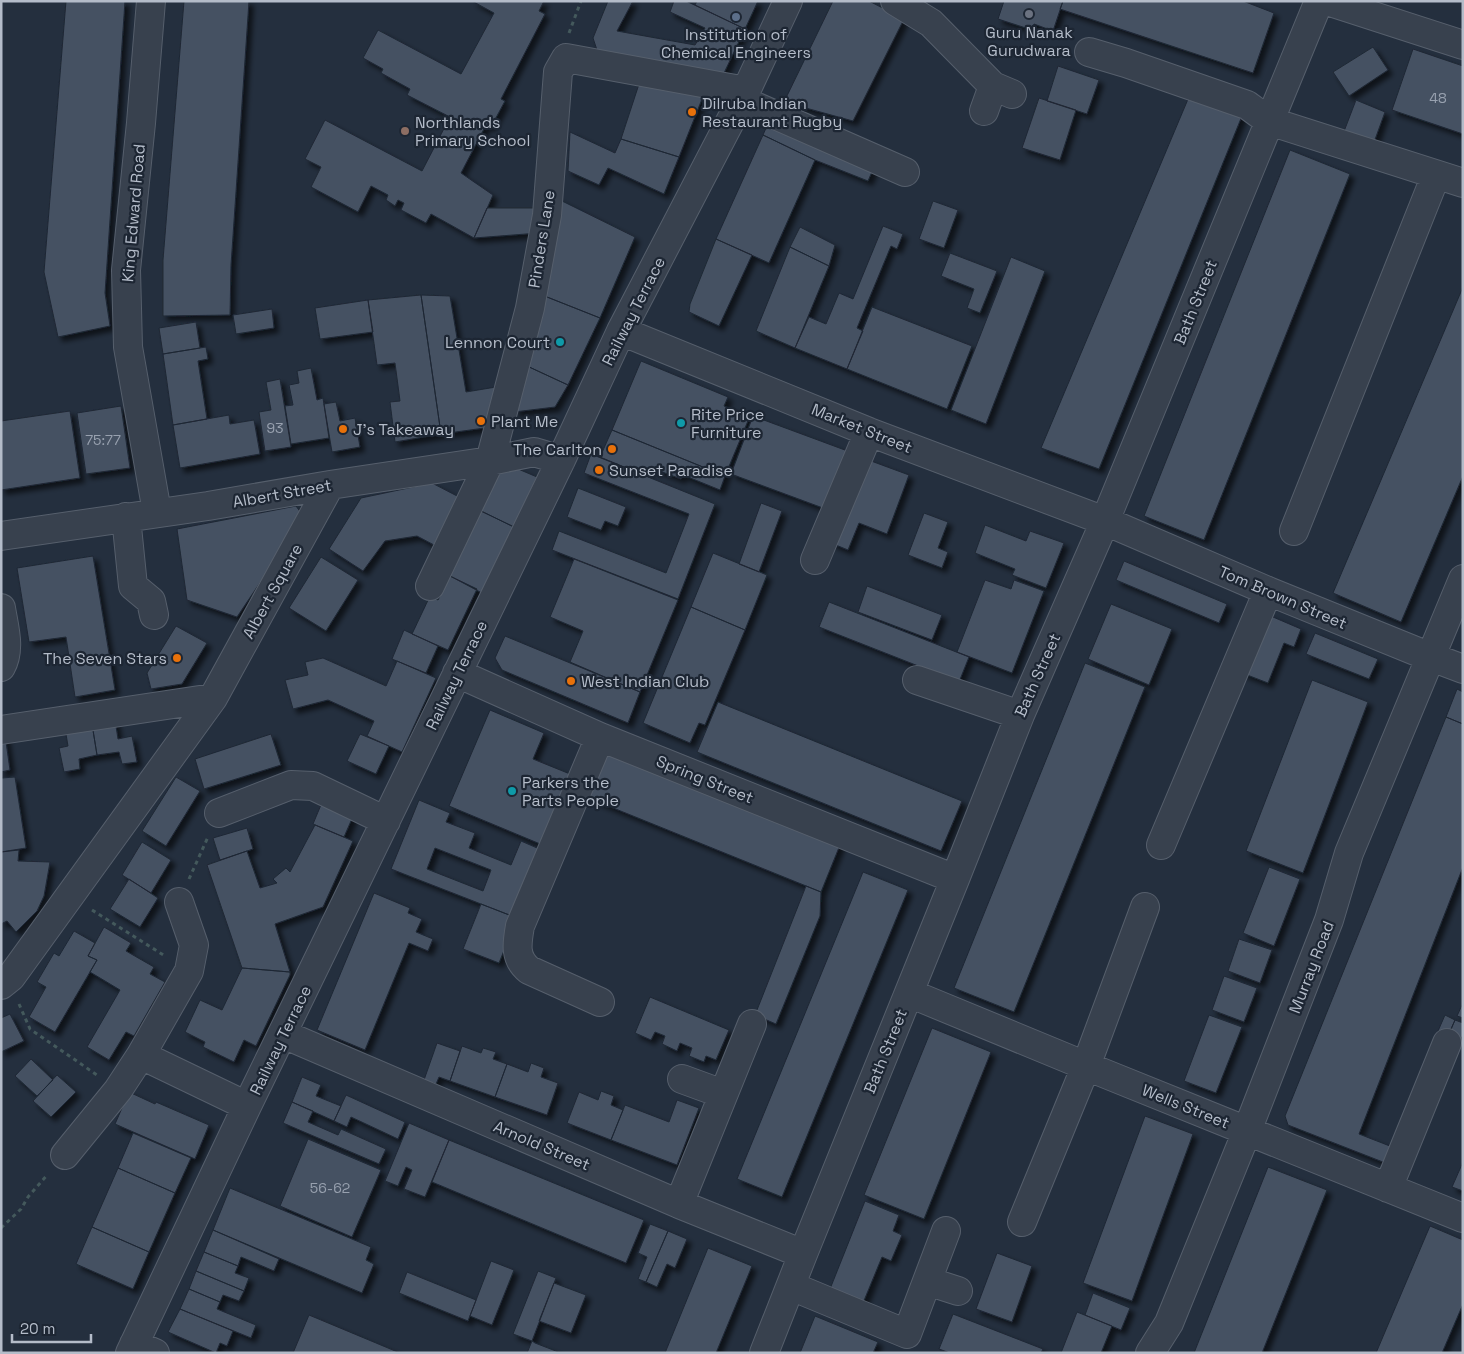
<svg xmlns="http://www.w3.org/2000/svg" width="1464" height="1354" viewBox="0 0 1464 1354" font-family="'Space Grotesk',sans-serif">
  <defs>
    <filter id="shadow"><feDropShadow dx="4.5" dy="4.5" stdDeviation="2.5" flood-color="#0009"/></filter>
  </defs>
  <rect width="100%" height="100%" fill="#242f3e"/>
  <!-- building -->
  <path fill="#455162" stroke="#1f2835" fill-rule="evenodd" filter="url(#shadow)" d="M66,1H125L105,293L110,326L58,337L44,272Z
    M184,1H249L231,265L230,315L163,316V260Z
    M472,1H544L539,11L545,14L501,99L505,101L491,127L486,125L461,173L493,195L474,238L431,214L426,223L401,210L404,203L398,200L395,206L386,200L388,195L371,186L358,212L311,187L321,167L305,159L325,120L422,171L450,117L407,95L410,89L381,73L383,69L363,58L378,30L461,74L494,13Z
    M608,1H633L617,31L695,45L705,28L670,12L674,1H686L745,29L724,73L597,50L593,38Z
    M697,1H758L745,29L695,5Z
    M833,1H869L904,19L853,121L784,102Z
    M1004,1H1063L1053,31L1034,24L1032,30L998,19Z
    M1063,1H1243L1274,13L1253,73L1060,9Z
    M1373,47L1388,70L1349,96L1333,72Z
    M1413,49L1463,66V134L1392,110Z
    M1058,66L1099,80L1087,114L1047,101Z
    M640,81L704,94L679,157L621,139Z
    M1191,92L1244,111L1099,469L1041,448Z
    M1039,98L1076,110L1060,160L1022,148Z
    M1356,100L1385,112L1373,145L1343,134Z
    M772,114L875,165L868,181L815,160L763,135Z
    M570,132L615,153L621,139L679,157L664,194L608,168L599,185L568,171Z
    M763,135L815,160L769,263L716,239Z
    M1290,150L1350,174L1204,540L1144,516Z
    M556,198L635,237L600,318L542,295Z
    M933,201L958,210L944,248L919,239Z
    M487,208H540L539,233L474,238Z
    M883,226L903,234L897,249L891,246L857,328L863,331L847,369L795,348L809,317L826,324L839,293L853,299Z
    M800,227L835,245L829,266L790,247Z
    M716,239L752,255L719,326L689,312L690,304Z
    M790,247L829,266L795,348L756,331Z
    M950,253L997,271L980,313L967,308L974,289L941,276Z
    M1011,257L1045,271L986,424L951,410Z
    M1463,287V476L1401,622L1333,593Z
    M421,295L450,296L466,392L502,386L492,427L441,434Z
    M421,295L441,434L395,442L390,402L400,401L395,363L377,365L368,300Z
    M542,295L600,318L568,385L527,366Z
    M368,300L373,332L320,339L315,308Z
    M872,307L972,346L947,409L847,369Z
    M272,309L274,328L236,334L233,315Z
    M196,322L200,348L163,354L159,328Z
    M206,347L208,359L198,361L207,419L173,425L163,354Z
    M641,361L728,397L724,406L750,416L725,476L612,430Z
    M527,366L568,385L555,407L514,412Z
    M311,368L317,400L323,398L329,438L291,444L285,406L293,405L289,385L299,383L297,371Z
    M280,379L291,447L265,451L259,412L271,410L266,382Z
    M336,402L340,421L355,418L360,447L332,452L324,404Z
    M121,406L130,468L86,474L77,413Z
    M70,411L80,478L1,490V421Z
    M229,415L230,424L254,420L260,454L180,468L173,425Z
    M753,416L853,453L831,511L731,474Z
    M612,430L725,476L720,490L683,475L681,479L649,467L646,476L600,457Z
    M591,454L715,504L678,599L552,550L559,531L666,573L689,514L584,473Z
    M863,458L909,475L887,534L859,523L848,550L831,543Z
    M504,463L537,477L514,527L481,511Z
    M432,483L459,497L434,545L417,536L385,541L363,571L329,549L361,498Z
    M578,488L626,507L618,526L605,521L601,530L567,517Z
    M761,503L782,511L759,572L739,564Z
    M296,506L304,517L237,617L187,600L177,529Z
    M481,511L514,527L482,593L450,576Z
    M924,513L948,522L938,548L948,552L942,568L908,555Z
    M985,525L1026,541L1030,531L1064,543L1046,588L1012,575L1015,569L975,553Z
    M713,553L767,575L745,630L691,607Z
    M93,556L115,690L75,697L66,637L29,642L17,568Z
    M321,557L358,580L326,631L289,608Z
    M574,559L678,600L640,692L570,662L583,631L550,617Z
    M1124,561L1227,604L1219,623L1116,580Z
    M450,576L477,589L448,650L412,634L430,596L438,600Z
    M985,580L1011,589L1014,580L1044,591L1012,673L957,652Z
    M867,586L942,615L932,640L858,612Z
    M829,602L969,657L959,682L819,627Z
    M1111,604L1172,629L1149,685L1088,659Z
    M691,607L745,630L705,725L699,723L690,743L643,723Z
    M1266,614L1301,629L1294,647L1284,643L1268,683L1242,673Z
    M176,626L207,643L182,684L151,689L147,673Z
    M404,630L438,646L426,673L392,659Z
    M1315,633L1378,659L1369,679L1306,654Z
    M505,636L640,692L628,723L502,670L495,658Z
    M323,658L386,686L397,661L436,678L402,752L367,736L374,721L328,700L293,709L285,680L308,675L305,662Z
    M1085,663L1145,687L1014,1012L954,988Z
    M1312,680L1368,702L1303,873L1246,851Z
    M1457,689L1463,692V724L1446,717Z
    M718,702L962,801L941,851L697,752Z
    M490,710L544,733L533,759L575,776L545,846L449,806Z
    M1446,717L1463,724V867L1359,1134L1395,1148L1388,1164L1288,1125L1285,1116Z
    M115,720L118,739L132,736L137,762L122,764L119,752L97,755L92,724Z
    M92,724L97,755L79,759L80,769L64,772L59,748L68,746L65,728Z
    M271,734L281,765L204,789L195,759Z
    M360,734L389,746L376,774L347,761Z
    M1,735H5L10,770L1,772Z
    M607,745L842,840L821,892L586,797Z
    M1,773L2,778L15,777L26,848L1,852Z
    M176,777L200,791L166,846L142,831Z
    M323,800L354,814L344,837L313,824Z
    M419,800L450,813L446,822L475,833L469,848L511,865L521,841L544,851L517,918L391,869ZM435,848L491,870L483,891L427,869Z
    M315,825L353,841L323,907L275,924L290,972L242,968L207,865L247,851L260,888L277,883L273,879L286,868L290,872Z
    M247,828L253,849L220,860L213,838Z
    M142,842L171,860L151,893L122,875Z
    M19,850L18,861L50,862L44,896L37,911L16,932L7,921L1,924V852Z
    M1269,867L1300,879L1274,946L1243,933Z
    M863,872L908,890L782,1197L737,1179Z
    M129,879L158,898L140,927L110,909Z
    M806,886L821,892L820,916L776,1024L755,1015Z
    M374,893L410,908L408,913L422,919L416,932L433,939L428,951L409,943L365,1050L317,1030Z
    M481,904L517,918L499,963L463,949Z
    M104,927L131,943L126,951L154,967L150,974L165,982L134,1036L126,1032L109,1060L87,1047L120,990L90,972L97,960L88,956Z
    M74,931L95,943L88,956L97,960L55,1032L29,1017L46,987L37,982L54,953L59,956Z
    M1239,939L1272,950L1260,983L1228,971Z
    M242,968L290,972V975L256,1046L244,1040L234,1062L203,1047L205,1042L185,1032L200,1000L222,1010Z
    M1224,976L1257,988L1244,1022L1212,1010Z
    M650,997L729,1030L716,1060L706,1056L704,1062L689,1056L692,1048L680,1043L677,1051L662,1044L665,1036L655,1032L651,1040L635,1033Z
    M1462,1005L1463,1006V1018L1457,1016Z
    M10,1014L24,1041L1,1052V1018Z
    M1209,1015L1242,1027L1216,1093L1184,1081Z
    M1445,1015L1455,1020L1448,1036L1438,1031Z
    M1455,1020L1463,1023V1035L1460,1041L1448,1036Z
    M932,1028L991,1052L924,1219L864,1195Z
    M437,1043L460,1051L450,1081L439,1077L436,1084L424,1080Z
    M462,1046L481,1053L483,1048L496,1052L493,1059L507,1064L495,1097L450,1081Z
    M31,1059L53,1080L37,1096L15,1076Z
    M531,1063L544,1068L541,1077L558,1083L547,1115L495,1097L507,1064L528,1072Z
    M57,1075L76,1092L51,1117L33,1101Z
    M302,1077L321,1085L316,1096L341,1106L334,1121L292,1102Z
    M601,1091L614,1096L611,1105L623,1110L611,1140L567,1123L579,1092L598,1100Z
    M129,1092L155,1104L156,1102L209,1125L195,1159L115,1124Z
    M346,1095L405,1122L398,1139L351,1117L347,1127L334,1121Z
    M677,1100L699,1108L677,1165L611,1140L625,1105L669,1122Z
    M292,1102L313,1111L308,1122L338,1135L341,1129L386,1149L379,1164L283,1123Z
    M1145,1116L1193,1134L1132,1301L1083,1283Z
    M409,1123L449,1140L425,1197L404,1189L412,1170L406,1167L398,1186L385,1181Z
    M133,1133L191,1158L175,1193L118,1168Z
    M308,1139L381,1170L352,1237L280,1206Z
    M449,1140L644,1220L626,1263L432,1182Z
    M1463,1162V1191L1452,1187Z
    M1268,1167L1327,1190L1262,1353H1194Z
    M118,1168L175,1193L149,1252L92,1227Z
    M230,1188L371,1247L366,1260L374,1264L362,1293L213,1230Z
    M865,1201L899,1215L893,1231L902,1235L891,1261L882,1257L863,1303L830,1289Z
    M650,1224L668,1231L646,1282L638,1279L647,1257L638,1253Z
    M1430,1226L1463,1240V1304L1442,1353H1376Z
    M92,1227L149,1252L133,1289L76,1264Z
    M213,1230L279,1259L274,1271L241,1257L238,1266L204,1252Z
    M668,1231L687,1239L675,1268L667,1264L657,1287L646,1282Z
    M708,1248L752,1266L716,1353H665Z
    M204,1252L238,1266L235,1273L249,1278L244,1291L196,1271Z
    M997,1253L1032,1266L1012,1322L976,1309Z
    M491,1261L514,1270L492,1325L470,1316Z
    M196,1271L244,1291L239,1301L223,1295L220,1302L189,1289Z
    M538,1271L556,1278L532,1341L513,1334Z
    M407,1272L476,1300L468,1321L399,1293Z
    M554,1283L586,1295L571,1333L539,1321Z
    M189,1289L220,1302L217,1309L256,1325L251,1338L180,1309Z
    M1093,1293L1130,1308L1121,1330L1085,1315Z
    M180,1309L233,1331L227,1346L220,1343L216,1353L168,1332Z
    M1077,1312L1112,1326L1101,1353H1061Z
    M953,1314L1043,1349L1041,1353H950L939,1349Z
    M309,1315L400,1353H293Z
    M815,1316L878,1342L873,1353H800Z
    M532,1341L535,1343L561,1353H527Z"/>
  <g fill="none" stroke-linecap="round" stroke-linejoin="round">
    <!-- minor casing -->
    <g stroke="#565f6c" stroke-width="30">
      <path id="minor" d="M151,1L141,123L126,270L128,347L157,512
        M895,1L931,23L993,86L1012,94
        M1327,1L1463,45
        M1089,52L1126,63L1247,105L1269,121L1463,183
        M741,100L905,172
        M984,111L993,86
        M621,331L869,432L1105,521L1268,591L1418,652L1463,669
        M126,517L133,586L151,601L154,615
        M1294,531L1436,175
        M1,536L208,506L330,485L490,461L534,452L561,460
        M815,560L869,432
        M430,586L490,461L530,308L547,215L558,72L566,58L746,91
        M1,608C4,627 11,649 1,667
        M457,673L600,737L955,879
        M917,680L1020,715
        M1,730L213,698
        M600,737L520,926C517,943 514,958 529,970L600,1002
        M219,813L291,785L313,786L386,821
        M1161,845L1268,591
        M1,985L11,977L213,698L330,485
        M909,993L1086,1066L1463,1218
        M283,1034L679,1204L803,1254
        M141,1055L189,971L194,945L179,902
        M682,1079L723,1094
        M65,1155L118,1090L141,1055L247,1106
        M1388,1188L1447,1043
        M679,1204L752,1024
        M1022,1222L1086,1066L1145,907
        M927,1281L958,1291
        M791,1286L907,1334L946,1231
        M134,1344L155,1353
        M130,1353L247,1106L561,460L621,331L746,91L788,1
        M764,1353L803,1254L955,879L1020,715L1105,521L1319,1
        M1150,1353L1169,1323L1247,1131L1329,920L1349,853L1463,579"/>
    </g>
    <!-- path -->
    <path stroke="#44595c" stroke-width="3" stroke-dasharray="4 4" stroke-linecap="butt" d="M569,33L581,1
      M189,879L208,837
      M92,910L165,956
      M19,1004L30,1029L97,1075
      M1,1228L21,1209L28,1197L48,1174"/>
    <!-- minor -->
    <use href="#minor" stroke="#38414e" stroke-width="28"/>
  </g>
  <!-- markers -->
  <circle fill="#6b7280" stroke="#1d2633" stroke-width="2" cx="1029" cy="14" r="5"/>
  <circle fill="#5c6f8a" stroke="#1d2633" stroke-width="2" cx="736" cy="17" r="5"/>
  <g fill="#e8710a" stroke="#1d2633" stroke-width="2">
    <circle cx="692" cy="112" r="5"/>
    <circle cx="481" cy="421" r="5"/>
    <circle cx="343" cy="429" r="5"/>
    <circle cx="612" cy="449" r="5"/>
    <circle cx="599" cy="470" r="5"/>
    <circle cx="177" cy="658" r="5"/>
    <circle cx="571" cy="681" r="5"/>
  </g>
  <circle fill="#8d6e63" stroke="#1d2633" stroke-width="2" cx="405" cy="131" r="5"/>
  <g fill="#0f9aa8" stroke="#1d2633" stroke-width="2">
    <circle cx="560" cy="342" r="5"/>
    <circle cx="681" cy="423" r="5"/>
    <circle cx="512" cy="791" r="5"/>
  </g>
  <g text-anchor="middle" stroke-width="4.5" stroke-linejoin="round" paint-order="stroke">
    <!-- number labels -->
    <g font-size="14" fill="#98a1af">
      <text x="1438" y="103">48</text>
      <text x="275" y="433">93</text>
      <text x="103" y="445">75:77</text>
      <text x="330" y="1193">56-62</text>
    </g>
    <!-- poi labels -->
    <g font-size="16" fill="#b4bcc9" stroke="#1d2633" text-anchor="start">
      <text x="1029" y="38" text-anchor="middle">Guru Nanak<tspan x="1029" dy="18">Gurudwara</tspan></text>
      <text x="736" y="40" text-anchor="middle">Institution of<tspan x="736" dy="18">Chemical Engineers</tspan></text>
      <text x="702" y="109">Dilruba Indian<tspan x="702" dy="18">Restaurant Rugby</tspan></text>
      <text x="415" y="128">Northlands<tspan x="415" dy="18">Primary School</tspan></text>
      <text x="550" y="348" text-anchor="end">Lennon Court</text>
      <text x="691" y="420">Rite Price<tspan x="691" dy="18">Furniture</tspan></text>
      <text x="491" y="427">Plant Me</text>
      <text x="353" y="435">J's Takeaway</text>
      <text x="602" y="455" text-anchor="end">The Carlton</text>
      <text x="609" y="476">Sunset Paradise</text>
      <text x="167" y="664" text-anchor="end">The Seven Stars</text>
      <text x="581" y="687">West Indian Club</text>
      <text x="522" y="788">Parkers the<tspan x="522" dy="18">Parts People</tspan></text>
    </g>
    <!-- street labels -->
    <g font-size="16" fill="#b4bcc9" stroke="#1d2633">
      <text transform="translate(133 213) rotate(-85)" y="6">King Edward Road</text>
      <text transform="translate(541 239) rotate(-81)" y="6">Pinders Lane</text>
      <text transform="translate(1195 302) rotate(-68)" y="6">Bath Street</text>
      <text transform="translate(633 311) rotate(-63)" y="6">Railway Terrace</text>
      <text transform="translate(862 428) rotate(22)" y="6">Market Street</text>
      <text transform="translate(282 493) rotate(-10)" y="6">Albert Street</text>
      <text transform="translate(272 591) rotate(-61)" y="6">Albert Square</text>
      <text transform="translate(1283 597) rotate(23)" y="6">Tom Brown Street</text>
      <text transform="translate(456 675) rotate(-64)" y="6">Railway Terrace</text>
      <text transform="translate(1037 675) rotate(-66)" y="6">Bath Street</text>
      <text transform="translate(705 779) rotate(22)" y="6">Spring Street</text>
      <text transform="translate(1311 967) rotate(-69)" y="6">Murray Road</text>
      <text transform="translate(280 1040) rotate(-64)" y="6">Railway Terrace</text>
      <text transform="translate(885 1051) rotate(-68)" y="6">Bath Street</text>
      <text transform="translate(1186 1106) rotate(22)" y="6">Wells Street</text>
      <text transform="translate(542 1145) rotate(23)" y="6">Arnold Street</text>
    </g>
  </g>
  <!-- border -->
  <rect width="1464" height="1354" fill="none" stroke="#b4bcc9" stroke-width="5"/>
  <!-- scale -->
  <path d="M12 1334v8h79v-8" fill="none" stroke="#b4bcc9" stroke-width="2.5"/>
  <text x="20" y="1334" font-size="15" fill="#b4bcc9" stroke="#1d2633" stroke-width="4" paint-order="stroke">20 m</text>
</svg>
